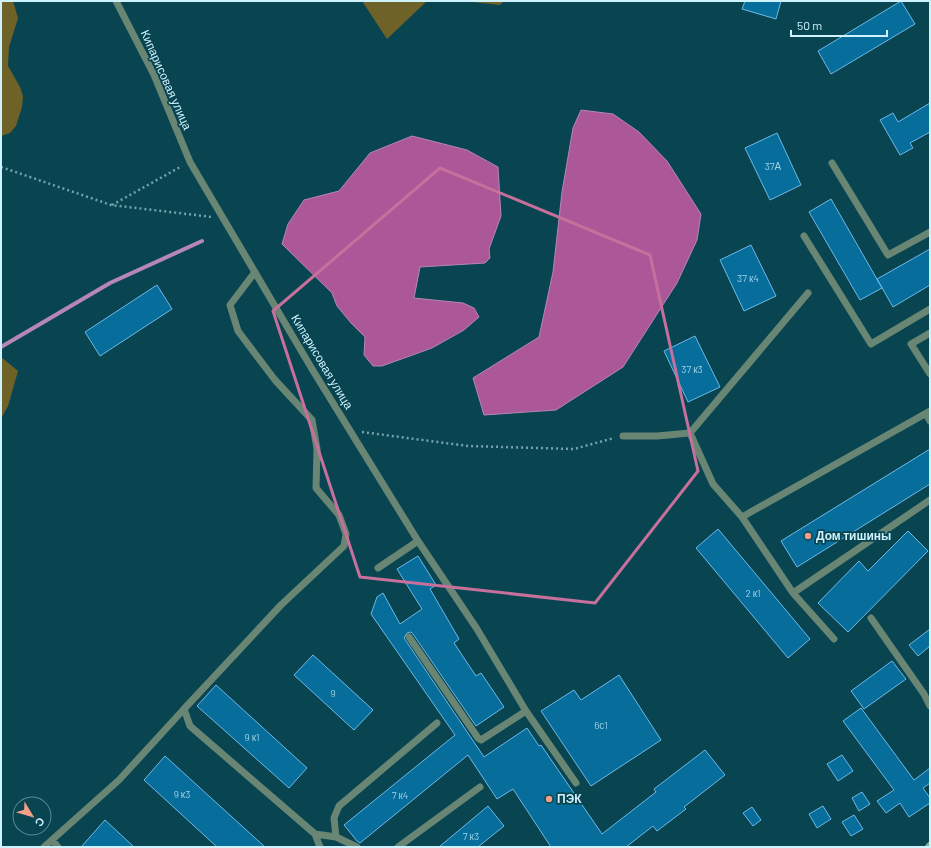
<svg xmlns="http://www.w3.org/2000/svg" width="931" height="848" viewBox="0 0 931 848" font-family="Barlow,sans-serif">
  <rect width="100%" height="100%" fill="#094451"/>
  <!-- green -->
  <path fill="#6f6228" d="M1,1H13L18,18L9,47L8,66L20,87L23,96L22,107L16,126L10,133L1,136Z
    M362,1H427L387,39Z
    M463,1H504L500,5Z
    M1,357L18,371L8,406L1,419Z"/>
  <!-- water -->
  <path fill="#ac5898" stroke="#b686b7" d="M581,110L613,114L639,132L667,161L701,214L697,240L677,283L623,367L556,410L484,415L473,378L539,337L553,272L562,192L573,128Z
    M412,136L467,150L498,167L501,216L489,249L490,258L485,263L420,267L414,298L463,303L474,308L479,317L464,330L432,348L382,366H373L364,355L365,337L351,323L337,306L332,293L282,244L288,224L304,200L339,191L370,153Z"/>
  <g fill="none" stroke-linecap="round" stroke-linejoin="round">
    <!-- stream -->
    <path stroke="#b686b7" stroke-width="4" d="M1,347L110,283L202,241"/>
  </g>
  <!-- building -->
  <path fill="#076d9b" stroke="#6eb9e7" d="M745,1H781L776,19L742,9Z
    M901,1L915,24L831,74L818,51Z
    M930,103V132L910,143L913,148L900,155L880,120L893,113L898,122Z
    M777,133L801,185L770,200L745,148Z
    M831,199L882,288L860,300L809,212Z
    M751,245L776,296L744,311L720,260Z
    M930,249V285L893,307L877,279Z
    M157,285L172,309L100,356L85,332Z
    M695,336L720,387L688,402L664,351Z
    M930,449V484L797,567L781,541Z
    M718,529L810,639L788,658L696,548Z
    M908,531L928,551L848,632L818,603L859,561L868,571Z
    M418,556L436,585L430,589L459,639L454,643L476,676L481,673L504,707L476,726L413,634L411,632L407,633L404,638L484,757L527,728L539,746L541,745L602,834L656,792L654,789L705,750L725,775L684,807L686,809L657,831L653,826L626,847H551L513,789L497,799L468,755L360,843L357,841L344,825L455,735L371,614L377,597L383,593L400,624L422,609L397,569Z
    M930,629V646L918,656L909,645Z
    M313,655L373,710L354,730L294,675Z
    M892,661L906,679L864,709L851,691Z
    M619,675L661,740L591,786L541,711L574,690L581,700Z
    M216,685L307,768L289,788L197,706Z
    M861,708L914,780L930,768V783L923,788L930,798V803L909,817L900,803L886,813L877,801L894,790L843,721Z
    M842,755L853,771L838,781L827,764Z
    M165,756L221,807L265,847H217L144,780Z
    M862,792L870,804L859,811L852,798Z
    M488,806L504,826L478,847H439Z
    M823,806L831,819L817,828L809,814Z
    M752,807L761,820L753,826L743,813Z
    M854,815L863,829L851,836L842,822Z
    M105,820L134,847H81Z"/>
  <g fill="none" stroke-linecap="round" stroke-linejoin="round">
    <!-- path -->
    <path stroke="#74a3af" stroke-width="2.5" stroke-dasharray="2 3" stroke-linecap="butt" d="M1,167L111,205L212,217
      M112,205L182,166
      M362,432L468,446L574,449L614,438"/>
    <!-- lane -->
    <path stroke="#688673" stroke-width="7" d="M116,1L154,75L190,162L312,369L418,541L477,629L526,711L576,783
      M832,163L888,255L930,232
      M804,236L871,344L930,309
      M255,272L230,305L238,331L275,380L312,420L317,449L316,488L339,515L346,534L344,546L281,605L184,709L190,726L315,834L320,847
      M930,333L911,344L930,374
      M926,414L930,421
      M690,433L713,484L742,517L793,593L834,639
      M690,433L808,293
      M623,436H657L690,433
      M742,517L930,411
      M378,568L418,541
      M793,593L930,500
      M871,618L924,694L930,706
      M409,637L478,738L481,740L526,711
      M315,834L336,837L357,847
      M336,837L334,818L339,806L437,723
      M52,840L58,847
      M44,847L119,780L184,709
      M398,847L480,787"/>
    <!-- secondary -->
    <path stroke="#7eaf91" stroke-width="8" d="M929,847L930,846"/>
  </g>
  <!-- marked area -->
  <path fill="none" stroke="#c7709c" stroke-width="3" stroke-linejoin="round" d="M440,168L650,255L698,471L595,603L360,577L273,311Z"/>
  <!-- markers -->
  <g fill="#f39f86" stroke="#094451" stroke-width="1.5">
    <circle cx="808" cy="536" r="4"/>
    <circle cx="549" cy="799" r="4"/>
  </g>
  <g text-anchor="middle" stroke-width="3.5" stroke-linejoin="round" paint-order="stroke">
    <!-- number labels -->
    <g font-size="10" fill="#9dd2e5">
      <text x="773" y="170">37А</text>
      <text x="748" y="282">37 к4</text>
      <text x="692" y="373">37 к3</text>
      <text x="753" y="597">2 к1</text>
      <text x="333" y="697">9</text>
      <text x="601" y="729">6с1</text>
      <text x="252" y="741">9 к1</text>
      <text x="182" y="798">9 к3</text>
      <text x="400" y="799">7 к4</text>
      <text x="471" y="840">7 к3</text>
    </g>
    <!-- street labels -->
    <g font-size="12" fill="#cff3fe" stroke="#094451">
      <text transform="translate(166 80) rotate(66)" y="4">Кипарисовая улица</text>
      <text transform="translate(322 362) rotate(59)" y="4">Кипарисовая улица</text>
    </g>
    <!-- poi labels -->
    <g font-size="12" font-weight="bold" fill="#cff3fe" stroke="#094451" text-anchor="start">
      <text x="816" y="540">Дом тишины</text>
      <text x="557" y="803">ПЭК</text>
    </g>
  </g>
  <!-- border -->
  <rect width="931" height="848" fill="none" stroke="#cff3fe" stroke-width="4"/>
  <!-- north arrow -->
  <g transform="translate(32 816) rotate(128)"><circle r="19" fill="#094451" stroke="#588a96"/>
  <path d="M0-3L7 15L0 10L-7 15Z" fill="#f39f86"/>
  <text y="-6" font-size="11" font-weight="bold" text-anchor="middle" fill="#cff3fe">С</text>
  </g>
  <!-- scale -->
  <path d="M791 30v6h96v-6" fill="none" stroke="#cff3fe" stroke-width="2"/>
  <text x="797" y="30" font-size="12" fill="#cff3fe" stroke="#094451" stroke-width="3" paint-order="stroke">50 m</text>
</svg>
